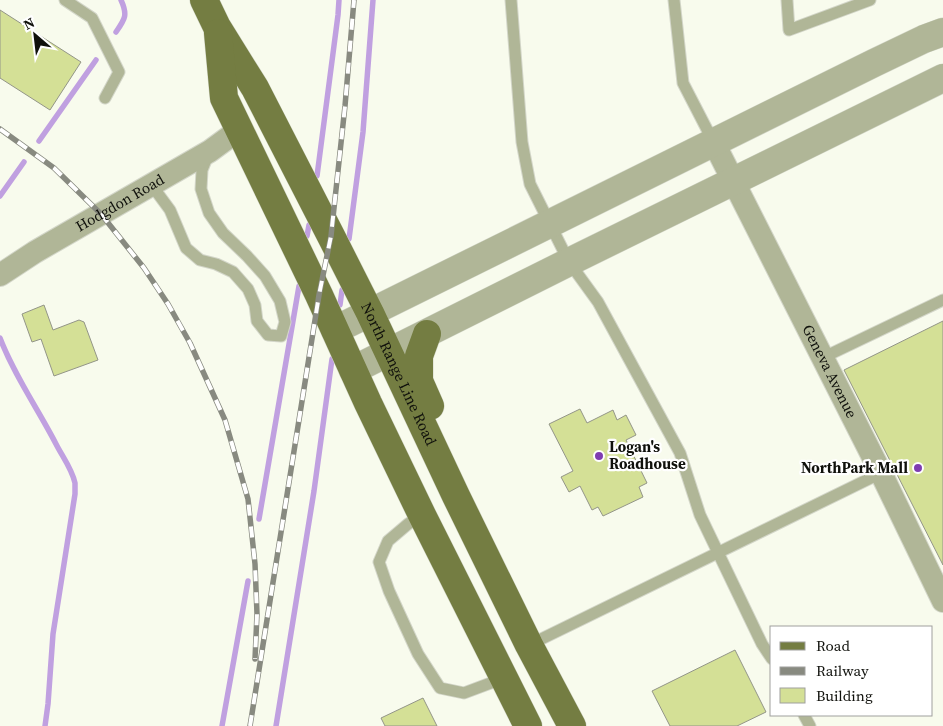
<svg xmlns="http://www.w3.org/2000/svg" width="943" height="726" viewBox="0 0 943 726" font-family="'Source Serif 4',serif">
  <rect width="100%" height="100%" fill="#f8fbed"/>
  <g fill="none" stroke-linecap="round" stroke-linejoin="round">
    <!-- stream -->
    <path stroke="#c0a0e0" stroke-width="5.5" d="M116,32C125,19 128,15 121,0
      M39,141L96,60
      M317,176L338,15L339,0
      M0,196L24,162
      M307,236L309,225
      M349,239L363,132L373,0
      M340,305L342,290
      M0,338C14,375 38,409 56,444C62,456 72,469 75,483C75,486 75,491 75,494L53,634L48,704L45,726
      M259,519L299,286
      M222,726L248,581
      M276,726L314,491L332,359"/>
  </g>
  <!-- building -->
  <path fill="#d4e096" stroke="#939588" d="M0,10L81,62L50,110L0,78Z
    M44,305L53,330L79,320L84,322L98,360L54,376L41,339L32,342L22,314Z
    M943,321V565L844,370Z
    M580,409L587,423L613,410L617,420L626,415L636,435L626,440L647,483L639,487L643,497L603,516L598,507L592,510L580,486L569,492L561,477L573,471L549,424Z
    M735,650L766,712L737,726H670L652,691Z
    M423,698L437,726H385L381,718Z"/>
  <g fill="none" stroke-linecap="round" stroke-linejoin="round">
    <!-- service casing -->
    <g stroke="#d3d6c9" stroke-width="13">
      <path id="service" d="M65,0L92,18L119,72L105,98
        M511,0L522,142L530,184L569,262L598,302L680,453L700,515L762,644L772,659
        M674,0L683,83L714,143
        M787,0L789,30L870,0
        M149,187L156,191L170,210L186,248L200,260L216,264L233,272L248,289L255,305L257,321L268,335L281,336L285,322L280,301L265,276L247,256L223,233L209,213L201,189L202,170L208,155
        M822,358L943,300
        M422,515L408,524L388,541L379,562L389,591L418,654L440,688L464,693L504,678
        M529,645L881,473
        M804,715L810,726"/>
    </g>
    <!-- minor casing -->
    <g stroke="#d3d6c9" stroke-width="24">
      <g id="minor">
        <path id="s1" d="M714,143L881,473L943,601"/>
        <path id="s2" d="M0,275L35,252L210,151L240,129"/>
      </g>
    </g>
    <!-- tertiary casing -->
    <g stroke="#d3d6c9" stroke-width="29">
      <path id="tertiary" d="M335,330L874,63L924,39L943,32
        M353,370L569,262L943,78"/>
    </g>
    <!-- primary casing -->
    <g stroke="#d3d6c9" stroke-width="29">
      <g id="primary">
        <path id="s3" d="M204,0L217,27L255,88L331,236L370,313L456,496L529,645L572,726"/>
        <path d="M218,33L224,98L319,295L368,403L422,515L528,726"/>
        <path d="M427,334L419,356V381L430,406"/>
      </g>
    </g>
    <!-- service -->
    <use href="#service" stroke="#b0b697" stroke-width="11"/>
    <!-- minor -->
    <use href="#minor" stroke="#b0b697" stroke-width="22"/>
    <!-- tertiary -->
    <use href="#tertiary" stroke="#b0b697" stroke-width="28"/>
    <!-- primary -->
    <use href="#primary" stroke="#747d42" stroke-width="28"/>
    <!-- rail casing -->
    <g stroke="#888a80" stroke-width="5.5">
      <path id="rail" d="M0,129L54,168L101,214L144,268L168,304L190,343L225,420L248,499L255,564L257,614L255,659
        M250,726L319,295L331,236L345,106L354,0"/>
    </g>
    <!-- rail -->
    <use href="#rail" stroke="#fff" stroke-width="4" stroke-dasharray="11" stroke-linecap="butt"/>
  </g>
  <!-- markers -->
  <g fill="#7f3db1" stroke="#fff" stroke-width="2">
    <circle cx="599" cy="456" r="5"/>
    <circle cx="918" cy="468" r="5"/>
  </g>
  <g text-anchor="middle" stroke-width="4.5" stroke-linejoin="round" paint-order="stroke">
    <!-- street labels -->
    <g font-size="15" fill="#10110c" stroke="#fff">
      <text dy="5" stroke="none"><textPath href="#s2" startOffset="140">Hodgdon Road</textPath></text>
      <text dy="5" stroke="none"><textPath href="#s1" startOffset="256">Geneva Avenue</textPath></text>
      <text dy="5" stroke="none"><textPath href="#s3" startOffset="422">North Range Line Road</textPath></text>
    </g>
    <!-- poi labels -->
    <g font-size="15" font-weight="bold" fill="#10110c" stroke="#fff" text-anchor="start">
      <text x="609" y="452">Logan's<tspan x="609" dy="17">Roadhouse</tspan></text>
      <text x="908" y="473" text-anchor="end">NorthPark Mall</text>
    </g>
  </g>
  <!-- legend -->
  <rect x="770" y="626" width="162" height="90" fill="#ffffff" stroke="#9fa09e"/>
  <rect x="780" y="642" width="25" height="8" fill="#747d42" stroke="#9fa09e"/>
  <text x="816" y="651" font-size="15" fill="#10110c">Road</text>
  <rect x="780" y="667" width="25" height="8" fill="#888a80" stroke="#9fa09e"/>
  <text x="816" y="676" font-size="15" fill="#10110c">Railway</text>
  <rect x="780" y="688" width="25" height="15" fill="#d4e096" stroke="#9fa09e"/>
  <text x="816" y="701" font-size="15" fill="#10110c">Building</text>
  <!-- north arrow -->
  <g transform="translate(35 35) rotate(332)" stroke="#ffffff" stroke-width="4" paint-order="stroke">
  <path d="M0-4L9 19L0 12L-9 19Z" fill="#10110c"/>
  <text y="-8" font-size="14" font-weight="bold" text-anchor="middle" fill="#10110c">N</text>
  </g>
</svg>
